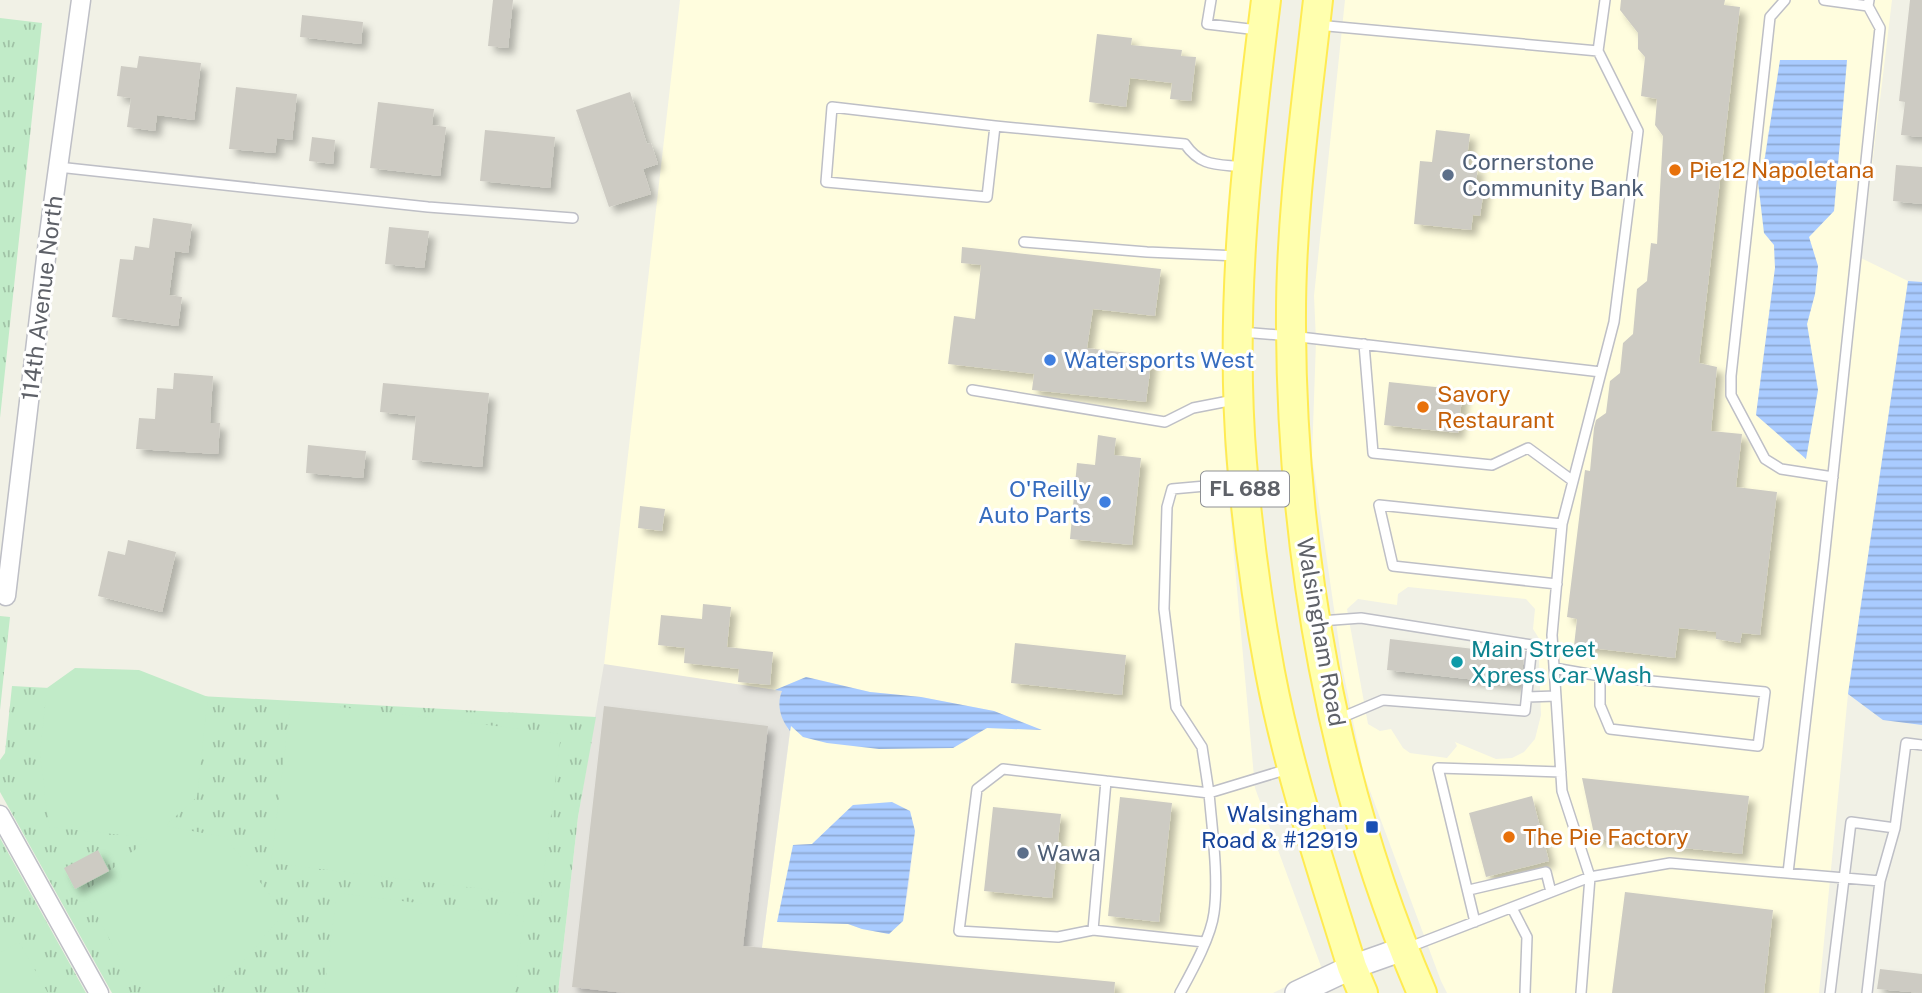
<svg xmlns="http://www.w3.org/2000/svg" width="1922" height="993" viewBox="0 0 1922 993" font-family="'Public Sans',sans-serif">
  <defs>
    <pattern id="grass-tufts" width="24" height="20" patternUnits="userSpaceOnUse" patternTransform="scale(1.75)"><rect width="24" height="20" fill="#c1ebc8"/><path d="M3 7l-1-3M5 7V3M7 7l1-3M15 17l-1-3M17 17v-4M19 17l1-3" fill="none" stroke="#a0c2a6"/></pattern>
    <pattern id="water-rules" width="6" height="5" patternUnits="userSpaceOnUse" patternTransform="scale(1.75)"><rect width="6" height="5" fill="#a9cbff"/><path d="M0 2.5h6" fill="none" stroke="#8da8d2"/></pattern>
    <filter id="shadow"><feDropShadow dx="6" dy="6" stdDeviation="3.5" flood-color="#0004"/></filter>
  </defs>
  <rect width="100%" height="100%" fill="#f1f1e6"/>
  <!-- commercial -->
  <path fill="#fffdde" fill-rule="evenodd" d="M680,0H1251L1240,88L1224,445L1255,788L1322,969L1273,993H756L791,725L928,747L953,748L987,728L1038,729L994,711L921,697L870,692L807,677L775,690L604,665ZM853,805L910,811L915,831L909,884L903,921L889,934L862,929L848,924L828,922L793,845L812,844Z
    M1345,0H1892L1861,258L1908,281L1848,694L1819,993H1447L1441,981L1364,775L1343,671L1312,457L1316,341L1314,296ZM1847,60L1834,211L1809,237L1818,266L1815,294L1807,324L1818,390L1806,458L1756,415L1775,268L1774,245L1758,182L1765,157L1768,132ZM1408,587L1526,599L1535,609L1533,629L1540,640L1539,660L1541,715L1535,739L1524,752L1512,758L1496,759L1455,742L1457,746L1447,758L1410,753L1403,748L1391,729L1380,731L1368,724L1347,609L1358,599L1397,605L1398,594Z"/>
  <!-- industrial -->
  <path fill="#e5e4de" d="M604,664L782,691L787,728L790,731L756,993H558L578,817Z"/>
  <!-- grass -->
  <path fill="url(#grass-tufts)" d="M0,18L42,23L0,418Z
    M0,616L10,617L0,710Z
    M12,686L596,717L578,817L558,993H112L0,792V760L5,753Z
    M0,838L86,993H0Z"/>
  <!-- pitch -->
  <path fill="#c1ebc8" d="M75,668L139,670L208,697L197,797L165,826L225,837L284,913L238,968L208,993H147L140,982L131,981L85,892L149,838L49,827L40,754L47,688Z
    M291,701L561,734L541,896L271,863Z
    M337,893L524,916L514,993H324Z
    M19,942L48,993H0V953Z"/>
  <!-- water -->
  <path fill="url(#water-rules)" d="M1780,60H1847L1834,211L1809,237L1818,266L1815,294L1807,324L1818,390L1806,459L1756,415L1775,268L1774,245L1764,233L1758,182L1765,157Z
    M1908,281L1922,282V725L1883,720L1848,694Z
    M806,677L870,692L921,697L994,711L1042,730L987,728L953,748L879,749L827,743L803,737L791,726L790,731C781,720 776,705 782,691L775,690Z
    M892,802L910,811L915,831L903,921L889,934L862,929L848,924L777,922L793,845L812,844L853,805Z"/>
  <!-- building -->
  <path fill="#cdcbc3" filter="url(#shadow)" d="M493,0H513L508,48L488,46Z
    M1621,0H1725L1724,5L1740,7L1699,363L1717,367L1711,431L1742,434L1736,487L1777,492L1760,635L1742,633L1740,643L1716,639V632L1679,628L1675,658L1574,646L1577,619L1567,617L1585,470L1590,471L1594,428L1596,420L1606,413L1610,381L1620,373L1623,343L1633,334L1637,289L1647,281L1651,243L1657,244L1663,136L1655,125L1657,99L1641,96L1645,57L1638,49V33L1620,10Z
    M1910,0H1922V137L1901,135L1905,102L1899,101Z
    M302,15L363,22L361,44L300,37Z
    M1097,34L1132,38L1131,45L1182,50L1181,56L1196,57L1191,101L1170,99L1172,83L1130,78L1126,107L1089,102Z
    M139,56L201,63L194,120L157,115L155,131L127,127L131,98L117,96L121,66L137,68Z
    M236,87L297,94L292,140L277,138L275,153L229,149Z
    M630,92L647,144L651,143L658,164L643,169L651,194L609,207L576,110Z
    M378,102L434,109L432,125L446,127L440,176L370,168Z
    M485,130L555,137L550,188L480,181Z
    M1436,130L1470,134L1466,166L1478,167L1476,182L1485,183L1480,216L1473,215L1471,230L1414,224L1420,161L1432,162Z
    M312,137L335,140L333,164L309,161Z
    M1896,165L1922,167V204L1893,201Z
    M153,218L192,224L188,253L175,251L169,295L182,297L178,326L112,317L120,259L133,260L135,246L149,248Z
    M389,227L429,231L424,268L385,264Z
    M962,247L1161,269L1155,316L1093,309L1087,348L1152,356L1146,402L1032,390L1034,374L948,364L954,316L975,319L981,265L961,263Z
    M174,373L213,376L210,423H220L218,454L136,449L139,418L155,419L157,388L173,389Z
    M1389,382L1463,390L1458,433L1384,425Z
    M383,383L489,393L482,467L412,460L416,416L380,412Z
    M1098,435L1116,438L1114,455L1141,458L1132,545L1070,539L1077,463L1095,465Z
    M308,445L366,451L363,478L306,473Z
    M640,506L665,509L662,531L638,528Z
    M128,540L176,552L162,612L98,596L108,551L125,555Z
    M703,604L731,607L727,647L773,652L770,685L738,682L739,669L684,663L685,648L658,645L661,615L702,619Z
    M1390,639L1524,655L1521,685L1387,670Z
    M1015,643L1126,655L1122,695L1011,683Z
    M604,706L768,726L743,946L1115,982L1114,993H625L572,987Z
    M1582,778L1749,796L1742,854L1595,839Z
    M1532,796L1549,861L1486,877L1469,813Z
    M1120,797L1172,803L1159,922L1108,916Z
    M993,807L1061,814L1052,898L984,891Z
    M98,850L109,871L75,889L64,868Z
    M1625,892L1773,910L1764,993H1612Z
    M1880,969L1922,974V993L1877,989Z"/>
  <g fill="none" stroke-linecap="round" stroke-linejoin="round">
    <!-- service casing -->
    <g stroke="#bebfc6" stroke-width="12">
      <path id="service" d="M1211,0L1207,24L1258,30
        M1785,0L1770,17L1731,376V395L1765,459L1781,469L1833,477
        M1824,0L1868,6
        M1317,25L1598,51
        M995,126L987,197L826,182L832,107L995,126L1185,144C1201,167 1217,164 1242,167
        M58,167L428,207L573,218
        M1024,242L1147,252L1238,256
        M1241,332L1291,336L1601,372
        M1364,344L1373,453L1492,465L1528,448L1573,481
        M972,390L1165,422L1193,408L1234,400
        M1557,584L1393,566L1379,505L1562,524
        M1320,621L1361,618L1532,645L1525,711L1383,700L1338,719
        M1554,668L1600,676L1765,692L1758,746L1610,729L1600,705V676
        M1527,697L1556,696
        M1788,873L1824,560L1880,28L1868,6L1869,0
        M1880,881L1895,828
        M1469,890L1546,872L1551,892
        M1512,908L1527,937L1525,993
        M1475,922L1438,768L1561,772
        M1093,930L1106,781
        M1204,942L1093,930L1058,937L959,931L977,789L1003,769L1209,793L1202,747L1176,707L1164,609L1167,507L1172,489L1239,483
        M1407,948L1590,877L1562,791L1552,635L1562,524L1614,322L1638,131L1598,51L1605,0
        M1180,993C1192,971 1211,937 1214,913C1219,878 1212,829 1209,793L1288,769
        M1581,993L1590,877L1670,863L1880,881L1867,993
        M1830,993L1851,822L1895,828L1906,743L1922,745"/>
    </g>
    <!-- minor casing -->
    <g stroke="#bebfc6" stroke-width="21">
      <path id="minor" d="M6,596L48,241L81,0
        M0,815L99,993"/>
    </g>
    <!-- tertiary casing -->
    <g stroke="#bebfc6" stroke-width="26">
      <path id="tertiary" d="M1297,993L1352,967L1403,949"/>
    </g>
    <!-- primary casing -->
    <g stroke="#ffeb52" stroke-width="32">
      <path id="primary" d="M1266,0C1247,153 1229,308 1242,463C1248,533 1257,603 1270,672C1289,772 1322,870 1352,967L1363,993
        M1318,0C1306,108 1290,218 1291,327C1292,551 1333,787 1422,993"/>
    </g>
    <!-- service -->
    <use href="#service" stroke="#fff" stroke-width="9"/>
    <!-- minor -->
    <use href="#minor" stroke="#fff" stroke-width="18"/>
    <!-- tertiary -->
    <use href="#tertiary" stroke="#fff" stroke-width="23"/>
    <!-- primary -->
    <use href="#primary" stroke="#ffffae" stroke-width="28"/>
  </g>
  <!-- markers -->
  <g fill="#e8710a" stroke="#fff" stroke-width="2.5">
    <circle cx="1675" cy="170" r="7"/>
    <circle cx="1423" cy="407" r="7"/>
    <circle cx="1509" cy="837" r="7"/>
  </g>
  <g fill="#5c6f8a" stroke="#fff" stroke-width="2.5">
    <circle cx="1448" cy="175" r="7"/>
    <circle cx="1023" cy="853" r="7"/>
  </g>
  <g fill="#3f7fe0" stroke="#fff" stroke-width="2.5">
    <circle cx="1050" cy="360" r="7"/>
    <circle cx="1105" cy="502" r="7"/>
  </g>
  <circle fill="#0f9aa8" stroke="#fff" stroke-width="2.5" cx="1457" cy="662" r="7"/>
  <rect fill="#1a4fb4" stroke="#fff" stroke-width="2.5" x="1365" y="820" width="14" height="14" rx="3.5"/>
  <g text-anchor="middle" stroke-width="6" stroke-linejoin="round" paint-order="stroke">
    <!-- shield labels -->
    <rect fill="#fff" stroke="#8e9095" stroke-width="2" x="1201" y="471.5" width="88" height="35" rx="5"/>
    <g font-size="21" font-weight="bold" fill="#5e6168">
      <text x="1245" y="496">FL 688</text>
    </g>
    <!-- service labels -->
    <g font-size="23" fill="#4e5e75" stroke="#fff" text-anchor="start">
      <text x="1462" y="170">Cornerstone<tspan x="1462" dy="26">Community Bank</tspan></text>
      <text x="1037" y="861">Wawa</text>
    </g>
    <!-- food labels -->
    <g font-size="23" fill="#c56008" stroke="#fff" text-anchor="start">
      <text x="1689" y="178">Pie12 Napoletana</text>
      <text x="1437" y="402">Savory<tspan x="1437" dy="26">Restaurant</tspan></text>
      <text x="1523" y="845">The Pie Factory</text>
    </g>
    <!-- street labels -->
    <g font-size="23" fill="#5e6168" stroke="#fff">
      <text transform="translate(42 298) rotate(-83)" y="8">114th Avenue North</text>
      <text transform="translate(1321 632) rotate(80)" y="8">Walsingham Road</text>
    </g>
    <!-- shop labels -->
    <g font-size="23" fill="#366cbe" stroke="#fff" text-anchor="start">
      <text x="1064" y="368">Watersports West</text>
      <text x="1091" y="497" text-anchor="end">O'Reilly<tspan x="1091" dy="26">Auto Parts</tspan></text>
    </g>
    <!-- culture labels -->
    <g font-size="23" fill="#0d838f" stroke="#fff" text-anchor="start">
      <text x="1471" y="657">Main Street<tspan x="1471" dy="26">Xpress Car Wash</tspan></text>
    </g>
    <!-- transit labels -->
    <g font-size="23" fill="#164399" stroke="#fff" text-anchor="end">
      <text x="1358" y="822">Walsingham<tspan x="1358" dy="26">Road &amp; #12919</tspan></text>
    </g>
  </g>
</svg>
